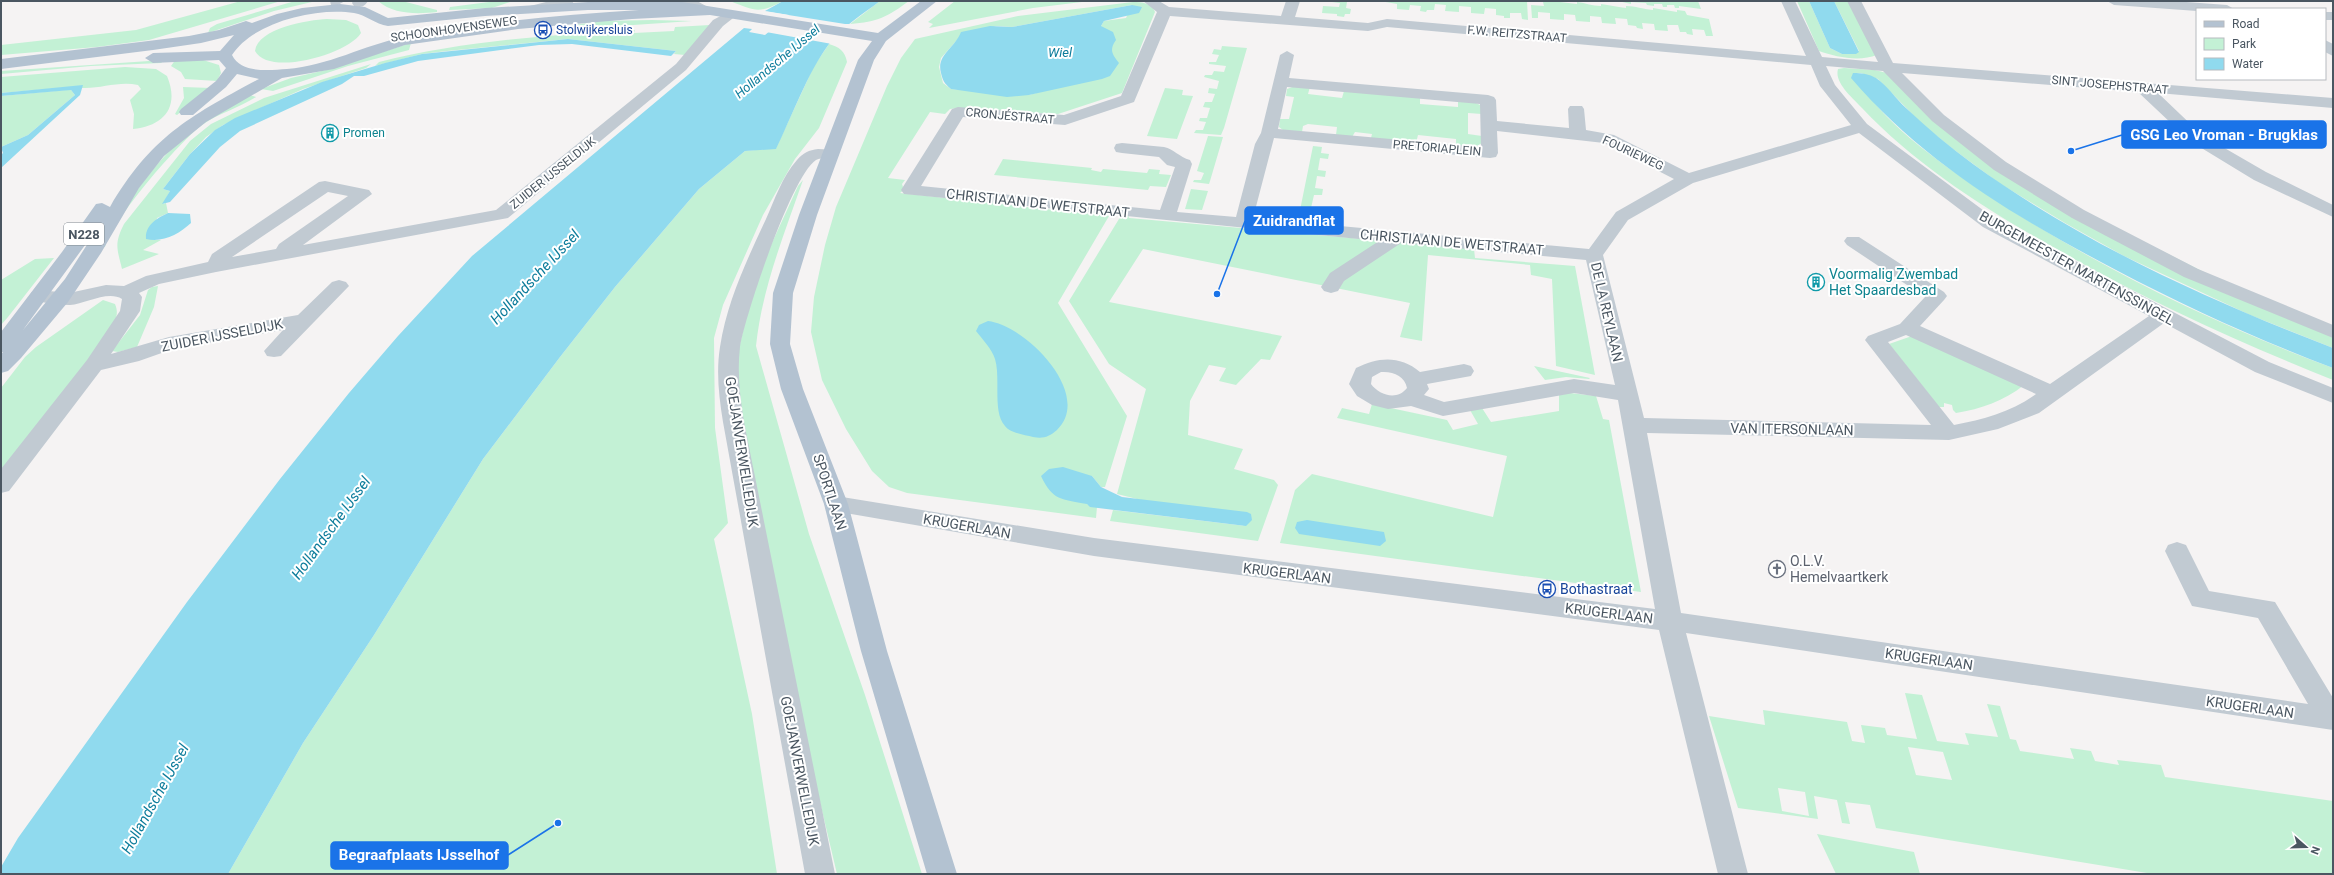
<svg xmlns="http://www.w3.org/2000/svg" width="2334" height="875" viewBox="0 0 2334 875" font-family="Roboto,sans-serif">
  <rect width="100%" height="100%" fill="#f5f3f3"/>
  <!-- green -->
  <path fill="#c3f1d5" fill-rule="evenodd" d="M241,1H281L149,40L97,47L1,55V45L136,30Z
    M295,1H316L274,11L208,33L210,28L217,24Z
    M378,1H402L437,10V12C418,14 394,15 378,1Z
    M497,1H526L510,2L492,8L449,10L450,7Z
    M730,1H783C759,14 755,11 730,1Z
    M880,1H909C887,17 878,22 850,24Z
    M955,1H1090L1033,8L929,28L933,24L928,22Z
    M1324,1H1352L1347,2L1346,8L1351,9L1350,14H1345L1344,17L1337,16V14L1322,13L1323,6L1339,7L1340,3Z
    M1380,1H1527L1528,20L1522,19L1521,13H1510V18H1504V16L1496,15V9L1485,8L1484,14L1471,13V7L1459,6V12L1445,11L1446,5L1435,4L1434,10H1427L1426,12L1420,11L1421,6L1410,5L1409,10L1397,9V4Z
    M1551,1L1577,4V2C1586,3 1592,6 1601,6V4C1610,5 1616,7 1626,8V6C1636,6 1642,9 1653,10V8L1677,12V10L1685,11L1687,15L1709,19L1713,36H1706L1704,30L1692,29L1693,35L1687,34L1686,32H1680L1678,25H1667L1668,31L1655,30L1654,24L1642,23L1643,29L1637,28L1636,26L1628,25L1627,19L1615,18L1616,24L1602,23L1601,17L1590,16V22L1576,21L1575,15L1564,14V20L1550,19V13L1538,12V18H1532L1531,5L1544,6L1543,2Z
    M1618,1H1698L1701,9L1679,6V8H1675L1674,5H1667V7H1663L1662,4H1654V6L1647,5L1646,3L1631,2V4Z
    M1797,1H1809L1830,48L1842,54L1859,51L1834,1H1850L1877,55C1859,62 1836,57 1819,51Z
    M1133,2C1142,2 1152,3 1155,12L1122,93L1058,114L958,108L950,109L945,114L930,112L888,178L905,180L902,184L904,190L900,193L1109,216L1058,303L1127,416L1105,487H1101L1092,476L1087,504L1097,507L1096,518L907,493L889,487L872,471L846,429L822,380L811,332L814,297L825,245L836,207L887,86L901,58L915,39L1018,16ZM1132,5L1126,18L1104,21L1101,26L1112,47L1111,53L1050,89L1029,95L951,89L943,83L939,67L941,58L958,39L996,26L1012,27Z
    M327,19L346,20L358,25L361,33C348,54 269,77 255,51C258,28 308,20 327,19Z
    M652,20L692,21L560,30L561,27L601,21Z
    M710,25L685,55L674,54L676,51L568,39L447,51L422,54L375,66L379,62C463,41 549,35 635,30L634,33L674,31L675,27Z
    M411,43L409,50L348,66L273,91L261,89L291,78L326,70Z
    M829,44C839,47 845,51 847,62L819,128L795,159L763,215L723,305L714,338L715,428L728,523L714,539L752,714L777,874H228L303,743L374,635L483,459L560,357L615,287L699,189L745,151L776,148L814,66Z
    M1222,46L1247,48L1224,128L1221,135L1194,133L1196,130H1203L1206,122L1199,121L1200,118H1207L1210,108L1203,107L1205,102H1212L1215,94L1208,93L1209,88L1217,89L1219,81L1204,77L1205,75H1212L1214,71L1224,72L1226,66L1209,64V62H1216L1219,55L1212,54L1214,49L1221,50Z
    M176,59L203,60L219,65L221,73L217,81L185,79L181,72L171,66Z
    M164,60L161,63L91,66L1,74V71Z
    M371,64L366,68L303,89L223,125L206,137L190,154L163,189L170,191L163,204L166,203L168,213L157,218L153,240H161L143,250L159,254L122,269C117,248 114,244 124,224L190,141L211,124L264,98Z
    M125,67L156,69L167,76C180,107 164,126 133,129L134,114L130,100L141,89L138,85C118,81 101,89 82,88V86L1,93V77Z
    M1844,68L1875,70L1887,73L1997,168L2333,337V348L2250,315L2124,256L2065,223L1999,183L1953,149L1922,124L1878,79L1861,73H1853C1884,125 1934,158 1983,192C2092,264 2211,323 2333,368V380C2233,340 2137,296 2044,242C1979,205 1914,163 1862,108C1853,98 1834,83 1838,69Z
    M1295,86L1310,87L1308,94L1342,98L1344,91L1420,97V104L1458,107V100L1474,102L1482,106V114L1468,113V134L1482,136V143L1473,148L1456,147V139L1418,135L1416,143L1371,138L1372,134L1355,132L1352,137L1336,135L1337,127L1308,124L1303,126L1302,132L1283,130L1279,127L1280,119H1289L1294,97L1286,96L1287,89Z
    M183,87L211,88L177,115L175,114L184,98Z
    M1165,88L1183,90L1182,95L1193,96L1177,139L1147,136Z
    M66,90H71L75,95L28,135L1,147V96Z
    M250,95L256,97C239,108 219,113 202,125C180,141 111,221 105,247H101C123,207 156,159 192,130C209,117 231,107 250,95Z
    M1208,136L1223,137L1210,181L1209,184L1193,182L1194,180H1201L1204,173L1197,171Z
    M1313,146L1322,147L1321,153L1329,154L1328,159L1320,158L1318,170L1326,171L1325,177L1317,176L1315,188L1323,189L1322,195H1314L1311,208H1319L1318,215L1310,214L1309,221L1298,220Z
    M1003,159L1092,168L1091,170L1101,172L1103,169L1147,173L1149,169L1160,170L1159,174L1171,175L1166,187L1150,186L1148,190L994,175Z
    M803,180C784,235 762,288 756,346L809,534L865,695L922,874H837L811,764L736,392V361L755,280L798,186Z
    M1191,189L1208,191L1202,210L1185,209Z
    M1122,214H1128L1129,218L1474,249L1475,258L1575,266L1595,375L1556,366L1552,279L1531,275L1530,265L1428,255L1422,341L1400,337L1410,303L1143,249L1109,302L1282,336L1270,360L1261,359L1236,385L1219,381L1226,368L1209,365L1190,401L1188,435L1243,449L1234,469L1274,480L1278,485L1258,541L1110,521L1113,510L1246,526L1117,494L1146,389L1109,364L1069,301Z
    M54,258L8,317L1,325V280L35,259Z
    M158,286L154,307L137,347L118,352L112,351L140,315L148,290L152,287Z
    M103,300L115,304C120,315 114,324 108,334L1,475V388L25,357L36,347Z
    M1912,336L2024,385C2004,401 1981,409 1956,413L1953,410L1952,405L1944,403V407H1939L1889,344Z
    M1534,366L1590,378L1589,379L1566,377L1545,380Z
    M1570,393L1596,396L1603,419L1609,420L1641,592L1280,543L1295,490L1312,474L1493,517L1507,456L1337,418L1342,408L1369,414L1372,404L1447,420L1453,430L1478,424L1470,410L1482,408L1491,422L1559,411V395Z
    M1905,693L1922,695L1937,741L1969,745L1965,733L1998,737L1987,704L2000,706L2010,739L2016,740L2020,751L2074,759L2070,748L2091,751L2095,761L2119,765L2117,760L2161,765L2165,777L2333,801V874H2153L1876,828L1870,805L1845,802L1850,824L1842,823L1837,800L1814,796L1818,819L1738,808L1709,716L1765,725L1763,710L1847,722L1852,741L1865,743L1861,725L1885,728L1887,735L1917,739ZM1908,747L1943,752L1952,780L1916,775ZM1778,788L1805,792L1809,816L1782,811Z
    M1817,834L1914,852L1920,874H1836Z"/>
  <!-- water -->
  <path fill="#90daee" d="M783,1H880C863,14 842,27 829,44C808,72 792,116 776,149L745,151L699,189L615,287L560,357L483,459L374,635L303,743L228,874H1V867L18,838L187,602L280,479L349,393L398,336L472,256L744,28L752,29L749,32L765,35L789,15L765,11Z
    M1809,1H1834L1859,52L1856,54H1842L1830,48Z
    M1132,5L1142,7L1139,13L1104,21L1101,26L1113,32L1116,40C1109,50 1112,54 1119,63L1110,76L1102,79L1029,95L1007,97L951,89C944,83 943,81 941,73C936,55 955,48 961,32L990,26L1012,27Z
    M568,39L676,51L671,56L572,44L539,45L418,61L364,76H354L342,84L240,131L220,147L170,202L162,204L170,191L163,189L190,154L215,130L235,118L322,82L385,63L422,54Z
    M1853,73C1862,73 1869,74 1876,78C1887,85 1896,99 1906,108C1927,128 1950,147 1973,164C2082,243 2208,300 2333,348V368C2259,340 2186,307 2116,270C2017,218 1924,163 1851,78Z
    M83,85L80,95L1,168V155L3,153L1,147L28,135L75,95L71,90L1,96V93Z
    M168,213L190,214L191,223C179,234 163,243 146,239C145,225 157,218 168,213Z
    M988,321C1025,325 1094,394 1057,430C1049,437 1043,439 1033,437C1025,435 1010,433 1005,426C992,412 1001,378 995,359C992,349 982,339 976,331L979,325Z
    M1063,467L1092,476L1101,487L1122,497L1247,512L1251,514L1252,520L1246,526L1090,507L1087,504C1061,499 1053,501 1041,476L1049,469Z
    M1307,520L1384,532L1386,541L1380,546L1299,534L1295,528L1297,522Z"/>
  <!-- pier -->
  <path fill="#f5f3f3" d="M763,11L845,24H854L832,44L766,32L785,16Z"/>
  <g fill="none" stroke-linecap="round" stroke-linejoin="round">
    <!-- minor -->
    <path fill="#c1cad2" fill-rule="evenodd" d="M330,1H345L336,6L331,5Z
      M353,1H368C364,7 361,8 354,6L352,3Z
      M550,1H574L572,4L535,13L528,9L530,6Z
      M679,1H697L715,11L713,14H703Z
      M1143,1H1159L1169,7L1281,16L1286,1H1300L1295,17L1368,23L1387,19L1806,56L1781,1H1795L1822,57L1878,62L1847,1H1861L1893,63L2333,98V108L2158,93L2202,135L2266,172L2333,205V217L2254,180L2190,141L2138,92L1902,73L1944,115L2006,162L2084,210L2198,269L2333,325V338L2184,277L2072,218L1994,170L1932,121L1883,71L1826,66L1835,85L1867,124L1995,219L2269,362L2333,388V403L2255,372L2164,323L2039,413L1998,429L1949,440L1647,433L1681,613L2308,704L2258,618L2192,606L2165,551L2168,545L2177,542L2186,545L2209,591L2275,602L2333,698V730L1686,633L1748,874H1718L1659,630L1094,556L828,510L824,504L828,498L836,496L1094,538L1655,609L1618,400L1574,393L1443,416L1411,406L1388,409L1372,405L1357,396L1349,384L1356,368C1378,357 1400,355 1420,372L1464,364L1471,366L1474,371L1471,376L1427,384L1429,389L1424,395L1444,402L1574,379L1615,385L1586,260L1401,243L1344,281L1338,291L1331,293L1324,291L1321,287L1330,273L1379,241L904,194L901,190L952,109L958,107L1064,115L1121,96L1157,12ZM1170,16L1368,31L1387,27L1811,65L1820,86L1851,125L1689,173L1614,135L1586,130L1584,109L1582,106H1570L1568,109L1569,128L1497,121L1496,100L1494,97L1488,95L1289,78L1294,55L1287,51L1280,55L1261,133L1255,144L1236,217L1177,212L1192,164L1190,160C1179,157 1174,149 1164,147L1122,143L1116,144L1114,148L1116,152L1122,153L1159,157L1167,165L1175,167L1160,210L921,186L963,117L1065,125L1134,102ZM1287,87L1480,104L1481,147L1278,129ZM1497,131L1604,143L1674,179L1616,212L1589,249L1253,218L1274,138L1490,158L1496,157L1498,153ZM1859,133L1983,227L2149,316L2050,384L1920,326L1944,300L1947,296L1944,292L1859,237H1847L1844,241L1847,245L1925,297L1900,324L1868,336L1865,340L1931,425L1644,418L1603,255L1628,220L1693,183ZM1906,335L2036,394C2011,412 1984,419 1954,425L1888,342ZM1381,372C1393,371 1405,376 1407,388C1397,401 1379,395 1371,384L1372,377Z
      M2107,1H2173L2227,5L2234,9H2197V11L2114,5Z
      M730,11L735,12L737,15L723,26L686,70L508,218L216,272L159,284L139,293L142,297L140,311L111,354L169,337L298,315L332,282L339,280L346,282L349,286L281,356L274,357L267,356L264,351L283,330L173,349L139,361L101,370L9,491L1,493V469L87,360L120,311L122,299C108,290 85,304 70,305C57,305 45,303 32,300L29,296L32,292L39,290L69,293L106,285L124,286L146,276L208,262L212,254L319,182L325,181L369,190L372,194L303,245L496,210L676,64L713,20ZM328,192L348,196L279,244L276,249L232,257Z
      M2325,12H2333V20H2325Z
      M2325,40L2333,44V56L2325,52Z
      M818,149L837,150L839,154L837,158C830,159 822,157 816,160C792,175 745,315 740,347C737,372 740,397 744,422L835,874H805L723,422C719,397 716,372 720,347C727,301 747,260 766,219C775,199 782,177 797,160C803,153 809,150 818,149Z"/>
    <!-- major -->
    <path fill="#b3c2d1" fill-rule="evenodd" d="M921,1H937L886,41L874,60L817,215L793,293L790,344L803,389L848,504L887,651L957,874H927L861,651L824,504L781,389L770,344L773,293L799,215L858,60L872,41L710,15L632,19L518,29L405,45L334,69L282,78L206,122L164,156L139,188L101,253L68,302L21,358L8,371L1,373V354L3,352H1V332L62,252L96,204L102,203L110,207C151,137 190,116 259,79L237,74L226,87L193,115H181L179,112L181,109L216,81L226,68L219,60L153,63L145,58L153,53L220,51L234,35L201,43L153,50L1,69V59L189,36L219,30L246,21L252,23L277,14L302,8L340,4L365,7L388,18L485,8L588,2H682L878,33ZM588,10H639C560,15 481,22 404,37C364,45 328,66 287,69C270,70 241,74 232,55C253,22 317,7 354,13C366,15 375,24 388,26L485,16ZM99,226L65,279L23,330Z"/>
  </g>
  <!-- icons -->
  <defs>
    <g id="bus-ring" transform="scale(0.9)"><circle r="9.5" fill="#fff" stroke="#1a4fb4" stroke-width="1.5"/><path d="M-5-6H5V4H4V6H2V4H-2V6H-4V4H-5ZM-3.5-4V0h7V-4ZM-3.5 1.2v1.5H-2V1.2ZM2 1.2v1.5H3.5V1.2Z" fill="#1a4fb4"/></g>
    <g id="building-ring" transform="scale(0.9)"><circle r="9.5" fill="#fff" stroke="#0f9aa8" stroke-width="1.5"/><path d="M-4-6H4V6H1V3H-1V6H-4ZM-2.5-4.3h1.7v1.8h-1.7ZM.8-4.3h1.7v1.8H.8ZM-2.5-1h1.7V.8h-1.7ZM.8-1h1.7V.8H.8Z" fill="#0f9aa8"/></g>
    <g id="church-ring" transform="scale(0.9)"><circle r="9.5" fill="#fff" stroke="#6b7280" stroke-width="1.5"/><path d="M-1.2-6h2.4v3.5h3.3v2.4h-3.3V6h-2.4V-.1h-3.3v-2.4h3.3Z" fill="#6b7280"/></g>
  </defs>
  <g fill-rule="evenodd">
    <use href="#bus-ring" x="543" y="30"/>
    <use href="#building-ring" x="330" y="133"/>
    <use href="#building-ring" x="1816" y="282"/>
    <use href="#church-ring" x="1777" y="569"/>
    <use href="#bus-ring" x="1547" y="589"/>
  </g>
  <g text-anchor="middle" stroke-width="4" stroke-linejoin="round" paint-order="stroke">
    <!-- far-street labels -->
    <g font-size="12" fill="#4a5661" stroke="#fff">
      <text transform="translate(454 29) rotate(-8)" y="4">SCHOONHOVENSEWEG</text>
      <text transform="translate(1517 34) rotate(5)" y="4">F.W. REITZSTRAAT</text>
      <text transform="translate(2110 85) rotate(5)" y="4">SINT JOSEPHSTRAAT</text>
      <text transform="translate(1010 116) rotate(5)" y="4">CRONJÉSTRAAT</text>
      <text transform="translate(1437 148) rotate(5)" y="4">PRETORIAPLEIN</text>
      <text transform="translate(1633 153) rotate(25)" y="4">FOURIEWEG</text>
      <text transform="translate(553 173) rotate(-39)" y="4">ZUIDER IJSSELDIJK</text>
    </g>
    <!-- far-transit labels -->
    <g font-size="12" fill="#164399" stroke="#fff" text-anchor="start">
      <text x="556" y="34">Stolwijkersluis</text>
    </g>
    <!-- far-culture labels -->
    <g font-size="12" fill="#0d838f" stroke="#fff" text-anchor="start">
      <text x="343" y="137">Promen</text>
    </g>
    <!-- far-water labels -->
    <g font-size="13" font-style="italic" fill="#0c7c9b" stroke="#fff">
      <text x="1060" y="57">Wiel</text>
      <text transform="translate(777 61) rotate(-40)" y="5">Hollandsche IJssel</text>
    </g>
    <!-- shield labels -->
    <rect fill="#fff" stroke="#808990" stroke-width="1" x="64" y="223" width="40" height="22" rx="3"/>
    <g font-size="13" font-weight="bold" fill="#4a5661">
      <text x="84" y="239">N228</text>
    </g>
    <!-- street labels -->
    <g font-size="14" fill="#4a5661" stroke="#fff">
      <text transform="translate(1038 203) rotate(6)" y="5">CHRISTIAAN DE WETSTRAAT</text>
      <text transform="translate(1452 242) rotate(5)" y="5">CHRISTIAAN DE WETSTRAAT</text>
      <text transform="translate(2077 268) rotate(29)" y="5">BURGEMEESTER MARTENSSINGEL</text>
      <text transform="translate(1607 312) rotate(77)" y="5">DE LA REYLAAN</text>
      <text transform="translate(222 335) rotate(-11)" y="5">ZUIDER IJSSELDIJK</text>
      <text transform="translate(1792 429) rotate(1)" y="5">VAN ITERSONLAAN</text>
      <text transform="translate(742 452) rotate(81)" y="5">GOEJANVERWELLEDIJK</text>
      <text transform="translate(830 492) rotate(72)" y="5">SPORTLAAN</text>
      <text transform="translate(967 526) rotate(10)" y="5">KRUGERLAAN</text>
      <text transform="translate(1287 573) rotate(7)" y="5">KRUGERLAAN</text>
      <text transform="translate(1609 613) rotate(7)" y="5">KRUGERLAAN</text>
      <text transform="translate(1929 659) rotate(8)" y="5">KRUGERLAAN</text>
      <text transform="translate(2250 707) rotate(8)" y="5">KRUGERLAAN</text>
      <text transform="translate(800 771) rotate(79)" y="5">GOEJANVERWELLEDIJK</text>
    </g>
    <!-- culture labels -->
    <g font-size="14" fill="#0d838f" stroke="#fff" text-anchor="start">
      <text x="1829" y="279">Voormalig Zwembad<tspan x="1829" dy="16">Het Spaardesbad</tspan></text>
    </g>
    <!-- worship labels -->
    <g font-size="14" fill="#5b616d" stroke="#fff" text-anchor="start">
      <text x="1790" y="566">O.L.V.<tspan x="1790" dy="16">Hemelvaartkerk</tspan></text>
    </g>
    <!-- transit labels -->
    <g font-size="14" fill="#164399" stroke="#fff" text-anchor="start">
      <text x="1560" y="594">Bothastraat</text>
    </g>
    <!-- water labels -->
    <g font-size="15" font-style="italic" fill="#0c7c9b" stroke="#fff">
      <text transform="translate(535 277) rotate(-47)" y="5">Hollandsche IJssel</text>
      <text transform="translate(331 528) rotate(-54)" y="5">Hollandsche IJssel</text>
      <text transform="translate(155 799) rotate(-61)" y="5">Hollandsche IJssel</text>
    </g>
  </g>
  <!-- callouts -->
  <path fill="none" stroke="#1a73e8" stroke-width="1.5" d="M2071 151L2122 135M1217 294L1245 221M558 823L508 855"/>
  <g fill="#1a73e8" stroke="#fff" stroke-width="1.5">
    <circle cx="2071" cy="151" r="4"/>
    <circle cx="1217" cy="294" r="4"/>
    <circle cx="558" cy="823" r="4"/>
  </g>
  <g fill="#1a73e8" stroke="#1a73e8" stroke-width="1.5">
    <rect x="2122" y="121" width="204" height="27" rx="4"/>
    <rect x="1245" y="207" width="98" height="27" rx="4"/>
    <rect x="331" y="842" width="177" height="27" rx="4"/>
  </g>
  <g font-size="15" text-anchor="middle" font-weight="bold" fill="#fff">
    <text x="2224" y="140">GSG Leo Vroman - Brugklas</text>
    <text x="1294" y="226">Zuidrandflat</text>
    <text x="419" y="860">Begraafplaats IJsselhof</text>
  </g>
  <!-- border -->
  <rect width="2334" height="875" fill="none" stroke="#4a5661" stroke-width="4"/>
  <!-- legend -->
  <rect x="2196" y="8" width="130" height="72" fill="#ffffff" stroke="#b7bbc0"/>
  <rect x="2204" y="21" width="20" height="6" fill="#b3c2d1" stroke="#b7bbc0"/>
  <text x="2232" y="28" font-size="12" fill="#4a5661">Road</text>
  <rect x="2204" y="38" width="20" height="12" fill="#c3f1d5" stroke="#b7bbc0"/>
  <text x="2232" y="48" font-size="12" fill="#4a5661">Park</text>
  <rect x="2204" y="58" width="20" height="12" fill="#90daee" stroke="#b7bbc0"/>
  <text x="2232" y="68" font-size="12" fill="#4a5661">Water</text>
  <!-- north arrow -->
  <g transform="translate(2306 847) rotate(110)" stroke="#ffffff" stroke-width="3" paint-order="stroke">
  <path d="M0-3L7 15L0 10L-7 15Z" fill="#4a5661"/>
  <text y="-6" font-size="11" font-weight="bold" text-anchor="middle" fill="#4a5661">N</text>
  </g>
</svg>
